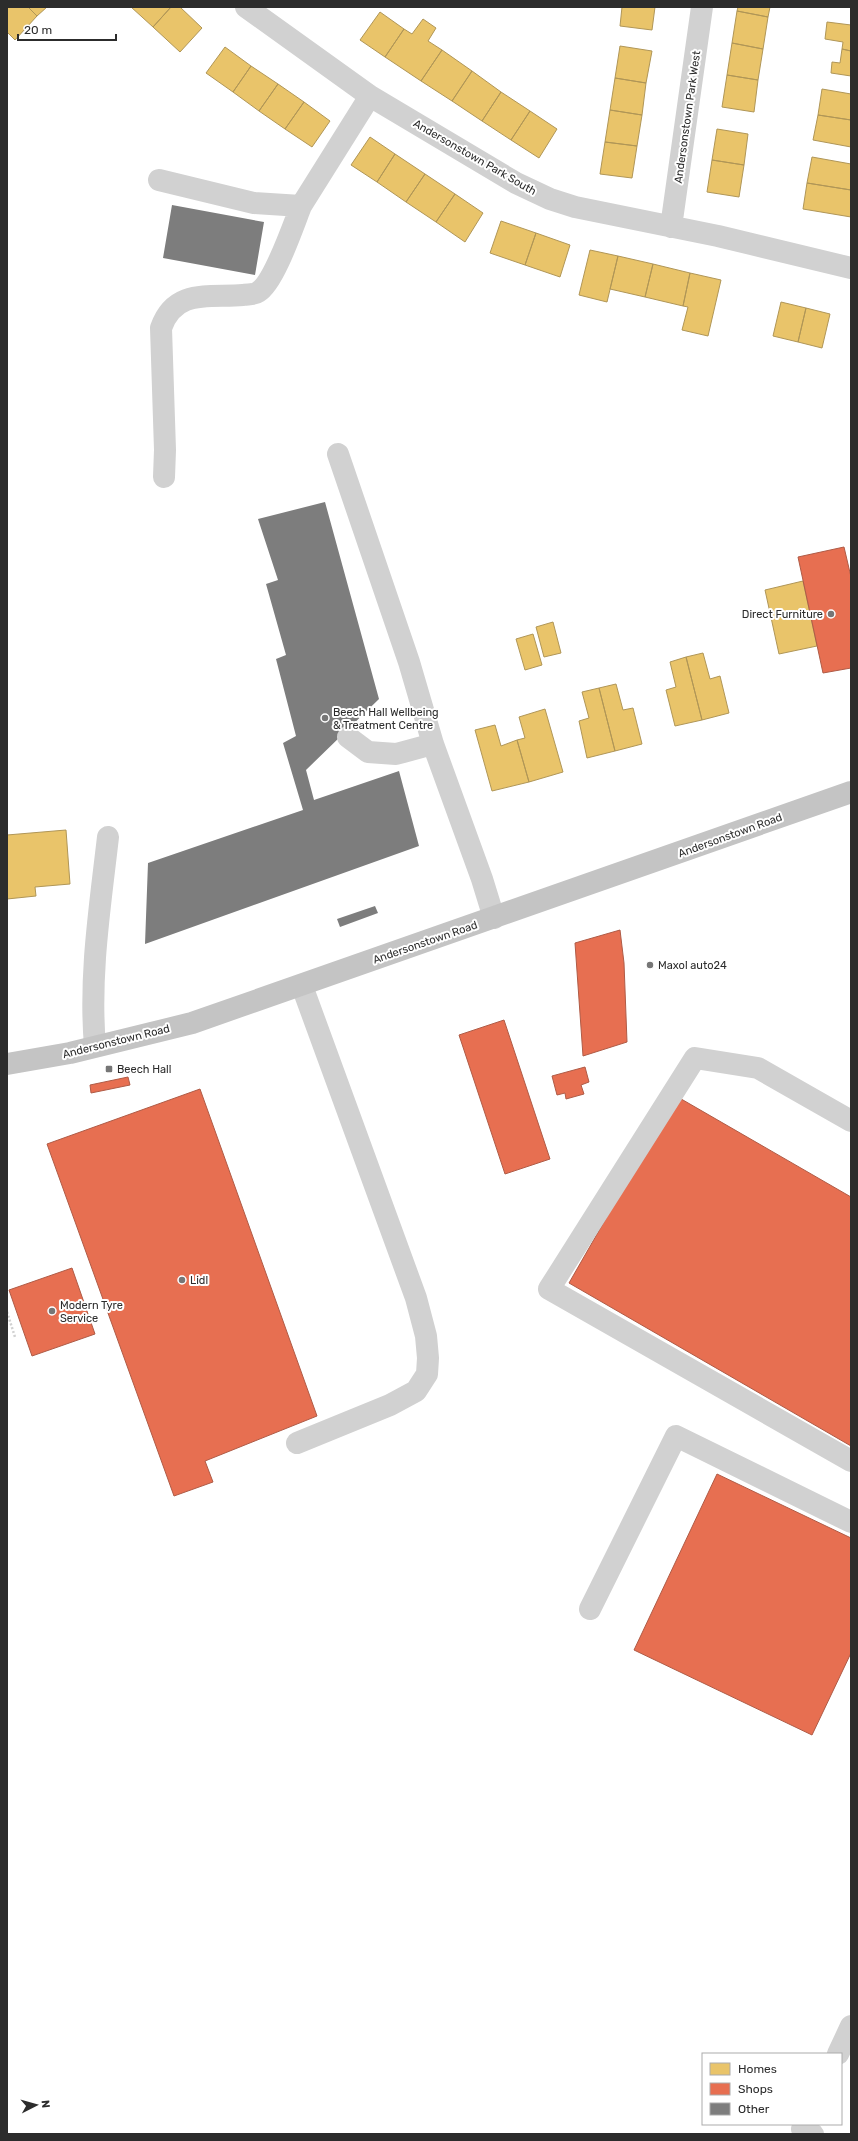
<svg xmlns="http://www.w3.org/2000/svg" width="858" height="2141" viewBox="0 0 858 2141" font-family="Rubik,sans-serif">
  <rect width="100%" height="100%" fill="#fff"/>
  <!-- homes -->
  <path fill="#e9c46a" stroke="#b09657" d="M7,7H28L37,16L15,40L7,32Z
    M28,7H47L37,16Z
    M131,7H171L153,27Z
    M171,7H180L202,28L180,52L153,27Z
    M622,7H655L652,30L620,26Z
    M738,7H770L768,17L737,11Z
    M737,11L768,17L763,49L732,43Z
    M380,12L404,29L385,57L360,40Z
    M423,19L436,28L428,41L442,50L421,81L385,57L404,29L412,34Z
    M827,22L851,25V51L842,49L843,42L825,39Z
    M732,43L763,49L758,80L727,75Z
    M620,46L652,51L646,83L615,78Z
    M225,47L251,66L233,92L206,73Z
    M842,49L851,51V76L831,73L832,62L840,63Z
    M442,50L472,71L452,101L421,81Z
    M251,66L278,84L259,111L233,92Z
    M472,71L501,92L482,121L452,101Z
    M727,75L758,80L754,112L722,107Z
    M615,78L646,83L642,115L610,110Z
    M278,84L304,102L285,129L259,111Z
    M822,89L851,94V120L818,115Z
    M501,92L530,111L511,140L482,121Z
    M304,102L330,121L312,147L285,129Z
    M610,110L642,115L637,146L605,142Z
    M530,111L557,129L539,158L511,140Z
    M818,115L851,120V147L813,140Z
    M717,129L748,134L744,165L712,160Z
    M370,137L395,154L377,182L351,165Z
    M605,142L637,146L632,178L600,174Z
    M395,154L425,174L406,202L377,182Z
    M812,157L851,164V190L807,183Z
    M712,160L744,165L739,197L707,192Z
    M425,174L455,194L436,222L406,202Z
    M807,183L851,190V217L803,209Z
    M455,194L483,213L465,242L436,222Z
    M501,221L536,233L525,265L490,253Z
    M536,233L570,245L560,277L525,265Z
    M590,250L618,256L607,302L579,295Z
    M618,256L653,264L645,297L610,289Z
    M653,264L690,273L683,306L645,297Z
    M690,273L721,280L708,336L682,330L688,307L683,306Z
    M781,302L806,308L798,342L773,336Z
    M806,308L830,314L822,348L798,342Z
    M803,581L817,646L779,654L765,590Z
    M553,622L561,653L544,657L536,627Z
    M533,634L542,665L525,670L516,639Z
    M703,653L710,679L720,676L729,713L702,720L686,657Z
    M686,657L702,720L675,726L666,690L676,687L670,662Z
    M616,684L623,710L633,708L642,744L615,751L599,688Z
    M599,688L615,751L587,758L579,721L589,718L582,692Z
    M545,709L563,772L529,782L517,740L525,738L519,717Z
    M495,725L501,746L517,740L529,782L492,791L475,730Z
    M66,830L70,884L35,887L36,896L7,899V835Z"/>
  <!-- shops -->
  <path fill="#e76f51" stroke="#af5b46" d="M844,547L851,577V668L823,673L798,557Z
    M620,930L624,963L627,1042L583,1056L575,943Z
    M504,1020L550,1159L505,1174L459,1035Z
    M585,1067L589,1082L581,1085L584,1094L566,1099L565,1093L557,1095L552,1076Z
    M128,1077L130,1085L91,1093L90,1085Z
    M200,1089L317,1416L205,1461L213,1482L174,1496L47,1144Z
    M676,1096L851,1197V1446L569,1283Z
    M72,1268L95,1334L32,1356L9,1290Z
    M717,1474L851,1538V1653L812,1735L634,1650Z"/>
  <!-- building -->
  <path fill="#7d7d7d" d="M172,205L264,222L255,275L163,258Z
    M325,502L379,699L306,770L314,800L399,771L419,846L145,944L148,863L303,810L283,743L296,736L276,659L286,655L266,584L278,580L258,519Z
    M375,906L378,913L340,927L337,919Z"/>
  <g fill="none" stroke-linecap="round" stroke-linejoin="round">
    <!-- path -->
    <path stroke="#d1d1d1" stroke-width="2.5" stroke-dasharray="2 2" stroke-linecap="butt" d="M7,1312L15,1337"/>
    <!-- minor -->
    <path stroke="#d1d1d1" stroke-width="22" d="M246,7L370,96L516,183L550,199L575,207L718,236L851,268
      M159,180L254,203L301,206L370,96
      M671,227L702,7
      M338,454L409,662L433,744L482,879L494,918
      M164,477L165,450L161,328C175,288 210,298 243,295C248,294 254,295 258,292C274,283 293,226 301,206
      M348,737L368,752L396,754L433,744
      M95,1046C89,976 100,907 108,837
      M851,1121L758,1068L695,1058L549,1289L851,1461
      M297,1443L390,1405L416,1391L427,1374L428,1358L426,1336L416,1298L302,986
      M590,1609L676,1436L851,1522
      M838,2054L851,2026
      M802,2129L813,2134"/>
    <!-- major -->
    <path stroke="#c4c4c4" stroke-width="22" d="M7,1064L70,1053L192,1023L851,792"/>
  </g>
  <!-- markers -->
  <g fill="#767676" stroke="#fff" stroke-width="1.5">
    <circle cx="831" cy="614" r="4"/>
    <circle cx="325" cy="718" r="4"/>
    <circle cx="650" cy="965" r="4"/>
    <rect x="105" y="1065" width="8" height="8" rx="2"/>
    <circle cx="182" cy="1280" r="4"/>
    <circle cx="52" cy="1311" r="4"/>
  </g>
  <g text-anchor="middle" stroke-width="4" stroke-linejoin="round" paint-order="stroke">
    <!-- street labels -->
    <g font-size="11" fill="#2c2c2c" stroke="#fff">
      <text transform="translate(687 117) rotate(-82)" y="4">Andersonstown Park West</text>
      <text transform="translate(475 157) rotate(30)" y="4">Andersonstown Park South</text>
      <text transform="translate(730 835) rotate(-20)" y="4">Andersonstown Road</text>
      <text transform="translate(425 942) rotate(-19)" y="4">Andersonstown Road</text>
      <text transform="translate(116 1041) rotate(-14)" y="4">Andersonstown Road</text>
    </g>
    <!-- poi labels -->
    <g font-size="11" fill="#2c2c2c" stroke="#fff" text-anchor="start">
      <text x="823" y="618" text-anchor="end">Direct Furniture</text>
      <text x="333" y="716">Beech Hall Wellbeing<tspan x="333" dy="13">&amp; Treatment Centre</tspan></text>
      <text x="658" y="969">Maxol auto24</text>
      <text x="117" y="1073">Beech Hall</text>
      <text x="190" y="1284">Lidl</text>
      <text x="60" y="1309">Modern Tyre<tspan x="60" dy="13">Service</tspan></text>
    </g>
  </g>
  <!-- border -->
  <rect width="858" height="2141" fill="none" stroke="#2c2c2c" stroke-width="16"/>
  <!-- legend -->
  <rect x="702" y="2053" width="140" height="72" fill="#ffffff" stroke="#ababab"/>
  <rect x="710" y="2063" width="20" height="12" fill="#e9c46a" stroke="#ababab"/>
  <text x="738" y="2073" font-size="12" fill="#2c2c2c">Homes</text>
  <rect x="710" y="2083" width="20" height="12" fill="#e76f51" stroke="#ababab"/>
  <text x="738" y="2093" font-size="12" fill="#2c2c2c">Shops</text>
  <rect x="710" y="2103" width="20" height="12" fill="#7d7d7d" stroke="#ababab"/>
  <text x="738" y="2113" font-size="12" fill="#2c2c2c">Other</text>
  <!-- north arrow -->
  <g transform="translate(36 2105) rotate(84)" stroke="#ffffff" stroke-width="3" paint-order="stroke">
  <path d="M0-3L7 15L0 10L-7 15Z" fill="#2c2c2c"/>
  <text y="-6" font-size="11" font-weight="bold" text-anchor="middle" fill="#2c2c2c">N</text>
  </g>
  <!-- scale -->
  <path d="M18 34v6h98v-6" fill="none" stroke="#2c2c2c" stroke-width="2"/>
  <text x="24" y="34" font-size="12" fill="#2c2c2c" stroke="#ffffff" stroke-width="3" paint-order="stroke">20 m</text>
</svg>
